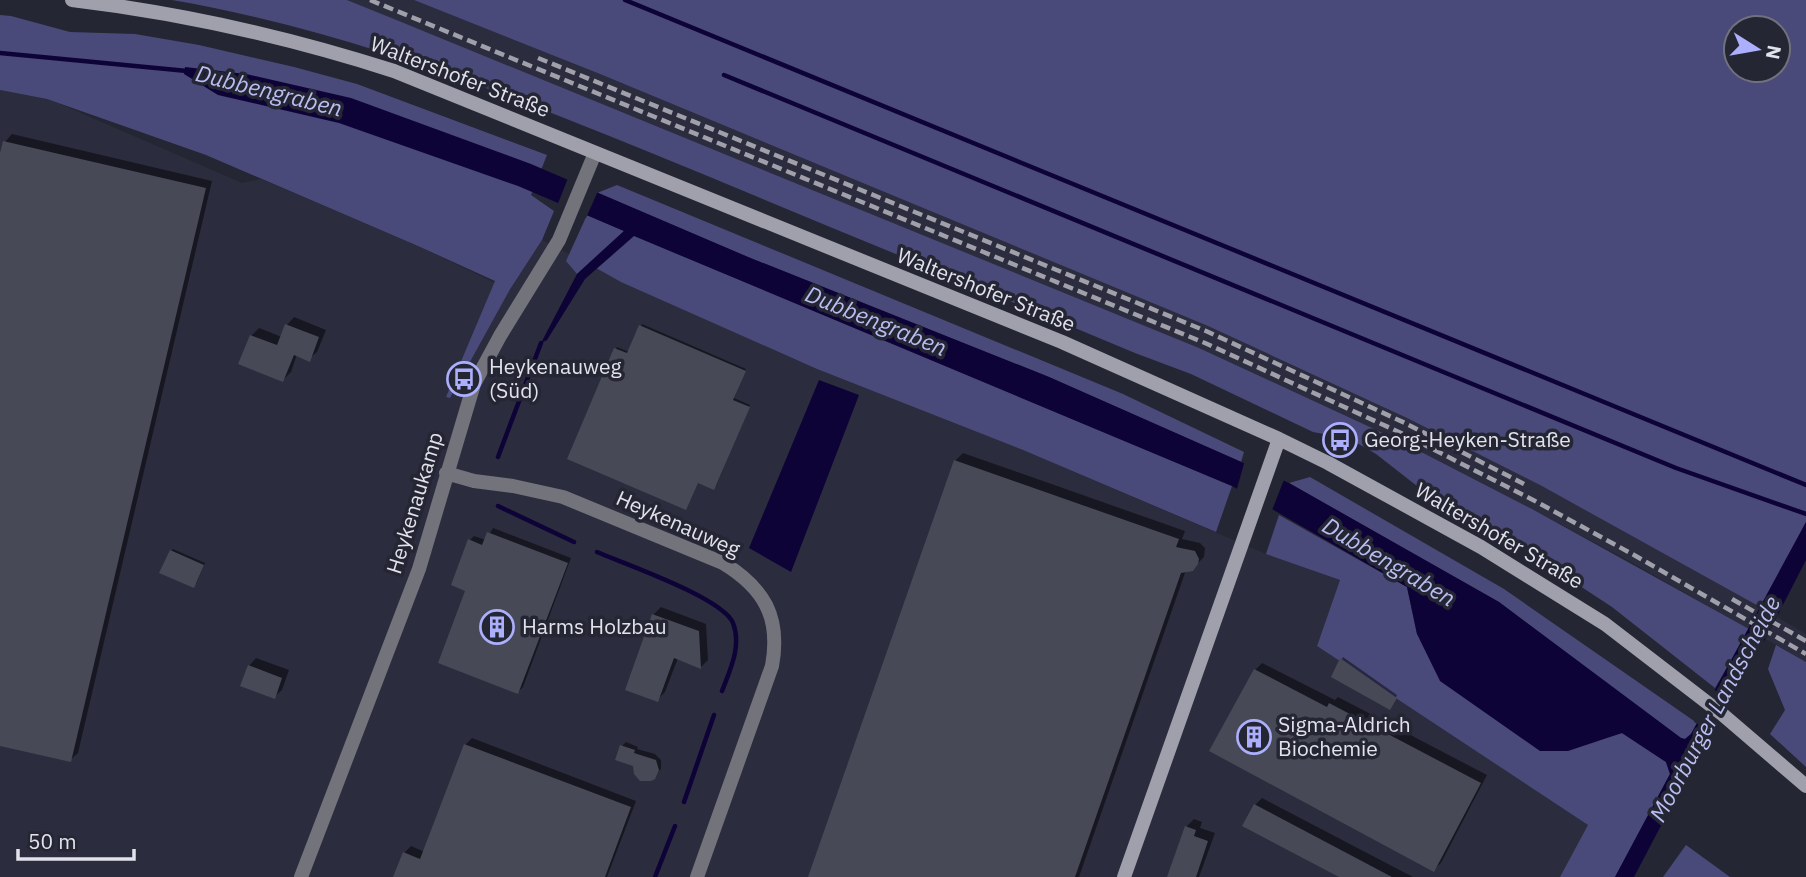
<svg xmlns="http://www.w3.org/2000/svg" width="1806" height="877" viewBox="0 0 1806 877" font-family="'IBM Plex Sans',sans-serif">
  <rect width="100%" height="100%" fill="#252633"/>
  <!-- built -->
  <path fill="#2c2c3f" d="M347,0H414L600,74L1208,326L1407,418L1540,485L1762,608L1806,634V662L1631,562L1532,509L1398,440L1199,348Z
    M0,90L51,100L242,183L261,179L418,246L510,290L542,240L625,283L817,369L1023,450L1266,554L1340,580L1317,646L1588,825L1562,877H0Z"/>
  <!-- green -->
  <path fill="#494a7a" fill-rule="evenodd" d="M172,0H347L394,19L1199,348L1398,440L1532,509L1749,629L1715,688L1612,607L1519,546L1426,493L1376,454L1350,439L1313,432L1191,374L1135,353C994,294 851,236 710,177C533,104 361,33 172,0Z
    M414,0H1806V522L1762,608L1540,485L1407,418L1208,326L600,74ZM1736,28H1778V70H1736Z
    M0,15L11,16L70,32L135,34L199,45L294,67L357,84L547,155L531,195L554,211L542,240L509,291L450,398L446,397L495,281L418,246L206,155L47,99L0,90Z
    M617,185L1123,394L1244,452L1241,462L1049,377L748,257L597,193Z
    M587,215L624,231L577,274L566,261Z
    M633,235L1232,486L1216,532L1023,450L817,369L621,282L596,268Z
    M1310,477L1504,589L1697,723L1691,734L1685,739L1681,738L1499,602L1289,483Z
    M1279,515L1407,587L1417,634L1612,736L1622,733L1666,762L1670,774L1615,877H1560L1588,825L1317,646L1340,580L1266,554Z
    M1776,645L1806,662V767L1770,734L1785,710L1768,669Z
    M1686,845L1730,877H1663Z"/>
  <!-- water -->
  <path fill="#0e0337" d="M185,67L246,74L351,98L531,164L748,257L1049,377L1289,483L1499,602L1681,738L1685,739L1691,734L1806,522V560L1766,638L1746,664L1634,877H1615L1670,774L1666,762L1622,733L1568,751H1540L1440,681L1417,634L1407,587L1232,486L634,236L585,279L547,340L541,343L577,274L624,231L518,186L339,123L218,95L184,74Z
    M819,380L859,395L791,572L749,548Z"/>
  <!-- pier -->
  <path fill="#252633" d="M568,178L598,191L586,218L557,206Z
    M1245,460L1285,477L1271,513L1236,492Z
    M1713,689L1730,700L1711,732L1694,722Z"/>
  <!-- shadow -->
  <path fill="#0007" d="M12,134L212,181L78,753L70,760L0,744V161L5,142Z
    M294,317L326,330L317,352L309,359L297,354L291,372L283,380L251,336L259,328L282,337L287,325Z
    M642,324L746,369L734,398L750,405L716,486L569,458L616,349L617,347L629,352Z
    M963,453L1185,531L1182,539L1200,543L1205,548L1204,557L1196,565L1186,570L1079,877H810L955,461Z
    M493,528L571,558L523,687L518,692L467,590L470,540L474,536L486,540Z
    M173,549L205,563L196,584L171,551Z
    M661,607L706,624L708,660L701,667L678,658L665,692L657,700L653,615Z
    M1343,657L1397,695L1392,706L1333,677Z
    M256,658L289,670L282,690L274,697L249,666Z
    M1262,663L1335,700L1338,697L1487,775L1441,863L1433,870L1255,670Z
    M472,738L636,801L607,877H395L404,853L411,846L425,852L465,745Z
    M626,742L638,747L637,749L655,754L661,760V769L650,780L634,765L622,746Z
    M1262,798L1413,877H1342L1255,805Z
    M1194,819L1202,822L1200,828L1215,833L1199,877H1169L1186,827Z"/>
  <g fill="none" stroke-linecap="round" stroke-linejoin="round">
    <!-- stream -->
    <path stroke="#0e0337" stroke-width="4.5" d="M625,0L1806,485
      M0,53L187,71
      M724,75L1676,468L1806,514
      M498,457L541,343
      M498,506L574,542
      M597,552C625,564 723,598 733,623C742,646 730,670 722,691
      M684,802L714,715
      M655,877L675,826"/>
  </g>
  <!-- building -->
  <path fill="#484957" d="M3,141L206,188L71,762L0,746V153Z
    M285,324L319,337L310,362L294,355L283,382L238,364L250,335L277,345Z
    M639,325L746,371L733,400L750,407L714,490L698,483L686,510L567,459L614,348L627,353Z
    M954,460L1179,539L1176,547L1195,551L1199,559L1198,564L1193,571L1181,573L1075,877H808Z
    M487,532L568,563L518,694L438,663L465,591L451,585L468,539L482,545Z
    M170,550L204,565L194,588L159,573Z
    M652,614L699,631L701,669L674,658L658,702L625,690Z
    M1340,658L1397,698L1390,710L1331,677Z
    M248,665L282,678L275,699L240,686Z
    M1254,669L1327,707L1329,703L1481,783L1434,872L1209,751Z
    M464,744L631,807L605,877H393L403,852L420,859Z
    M620,745L635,750L634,753L656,760L659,770L655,779L651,781H640L634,774L633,766L615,760Z
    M1254,804L1392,877H1339L1242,826Z
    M1185,826L1196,830L1194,836L1208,841L1196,877H1167Z"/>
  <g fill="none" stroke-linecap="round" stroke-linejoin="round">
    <!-- street -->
    <path stroke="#73747b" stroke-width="14" d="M446,473L474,481L513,486L563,497L723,563C764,588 781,617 772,666L697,877
      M301,877L419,569L474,384L500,336L559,240L595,153"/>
    <!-- secondary -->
    <path stroke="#9fa0ab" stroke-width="14" d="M72,0C182,13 288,37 394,71L1062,342L1279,439L1328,463L1481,547L1605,624L1722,714L1806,786
      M1124,877L1279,439"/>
    <!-- rail -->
    <path stroke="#9fa0aa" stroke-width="4.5" stroke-dasharray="10 5" stroke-linecap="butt" d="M370,0L1205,343L1401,433L1535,501L1634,555L1806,654
      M538,58L1206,331L1405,423L1524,484
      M1732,599L1806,641"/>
  </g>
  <!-- icons -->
  <defs>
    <g id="bus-ring" transform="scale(1.75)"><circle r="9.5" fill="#252633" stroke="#acaffb" stroke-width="1.5"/><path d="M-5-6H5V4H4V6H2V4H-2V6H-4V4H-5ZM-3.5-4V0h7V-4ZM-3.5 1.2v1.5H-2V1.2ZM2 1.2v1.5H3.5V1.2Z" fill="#acaffb"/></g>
    <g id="building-ring" transform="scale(1.75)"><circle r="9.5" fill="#252633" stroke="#acaffb" stroke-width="1.5"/><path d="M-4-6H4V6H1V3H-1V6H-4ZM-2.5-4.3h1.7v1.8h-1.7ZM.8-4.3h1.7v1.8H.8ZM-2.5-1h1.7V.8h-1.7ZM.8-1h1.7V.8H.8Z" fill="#acaffb"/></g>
  </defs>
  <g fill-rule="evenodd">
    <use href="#bus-ring" x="464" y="379"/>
    <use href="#bus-ring" x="1340" y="440"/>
    <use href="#building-ring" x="497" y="627"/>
    <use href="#building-ring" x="1254" y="737"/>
  </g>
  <g text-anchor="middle" stroke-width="7" stroke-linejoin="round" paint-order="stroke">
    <!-- street labels -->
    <g font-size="21" fill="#e1e2eb" stroke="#252633">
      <text transform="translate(460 77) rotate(21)" y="7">Waltershofer Straße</text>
      <text transform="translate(986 290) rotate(22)" y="7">Waltershofer Straße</text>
      <text transform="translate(415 503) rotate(-73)" y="7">Heykenaukamp</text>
      <text transform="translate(678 524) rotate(24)" y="7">Heykenauweg</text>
      <text transform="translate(1499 536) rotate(30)" y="7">Waltershofer Straße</text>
    </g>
    <!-- poi labels -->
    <g font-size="21" fill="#e1e2eb" stroke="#252633" text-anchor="start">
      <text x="489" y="374">Heykenauweg<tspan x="489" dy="24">(Süd)</tspan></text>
      <text x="1364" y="447">Georg-Heyken-Straße</text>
      <text x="522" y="634">Harms Holzbau</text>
      <text x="1278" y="732">Sigma-Aldrich<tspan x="1278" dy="24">Biochemie</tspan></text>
    </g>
    <!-- water labels -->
    <g font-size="23" font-style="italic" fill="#babdf1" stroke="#252633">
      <text transform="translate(269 91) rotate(14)" y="8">Dubbengraben</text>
      <text transform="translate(876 321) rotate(22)" y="8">Dubbengraben</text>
      <text transform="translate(1389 562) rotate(31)" y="8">Dubbengraben</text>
      <text transform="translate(1715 709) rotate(-62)" y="8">Moorburger Landscheide</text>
    </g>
  </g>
  <!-- north arrow -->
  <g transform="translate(1757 49) rotate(101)"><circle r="33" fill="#252633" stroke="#70717d" stroke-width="2"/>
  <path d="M0-5L12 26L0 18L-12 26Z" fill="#acaffb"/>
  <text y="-10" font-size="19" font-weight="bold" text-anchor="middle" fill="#e1e2eb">N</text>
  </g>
  <!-- scale -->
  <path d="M18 849v10h116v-10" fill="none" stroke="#e1e2eb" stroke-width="3.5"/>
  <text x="28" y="849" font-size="21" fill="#e1e2eb" stroke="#252633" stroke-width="5" paint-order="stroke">50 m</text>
</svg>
